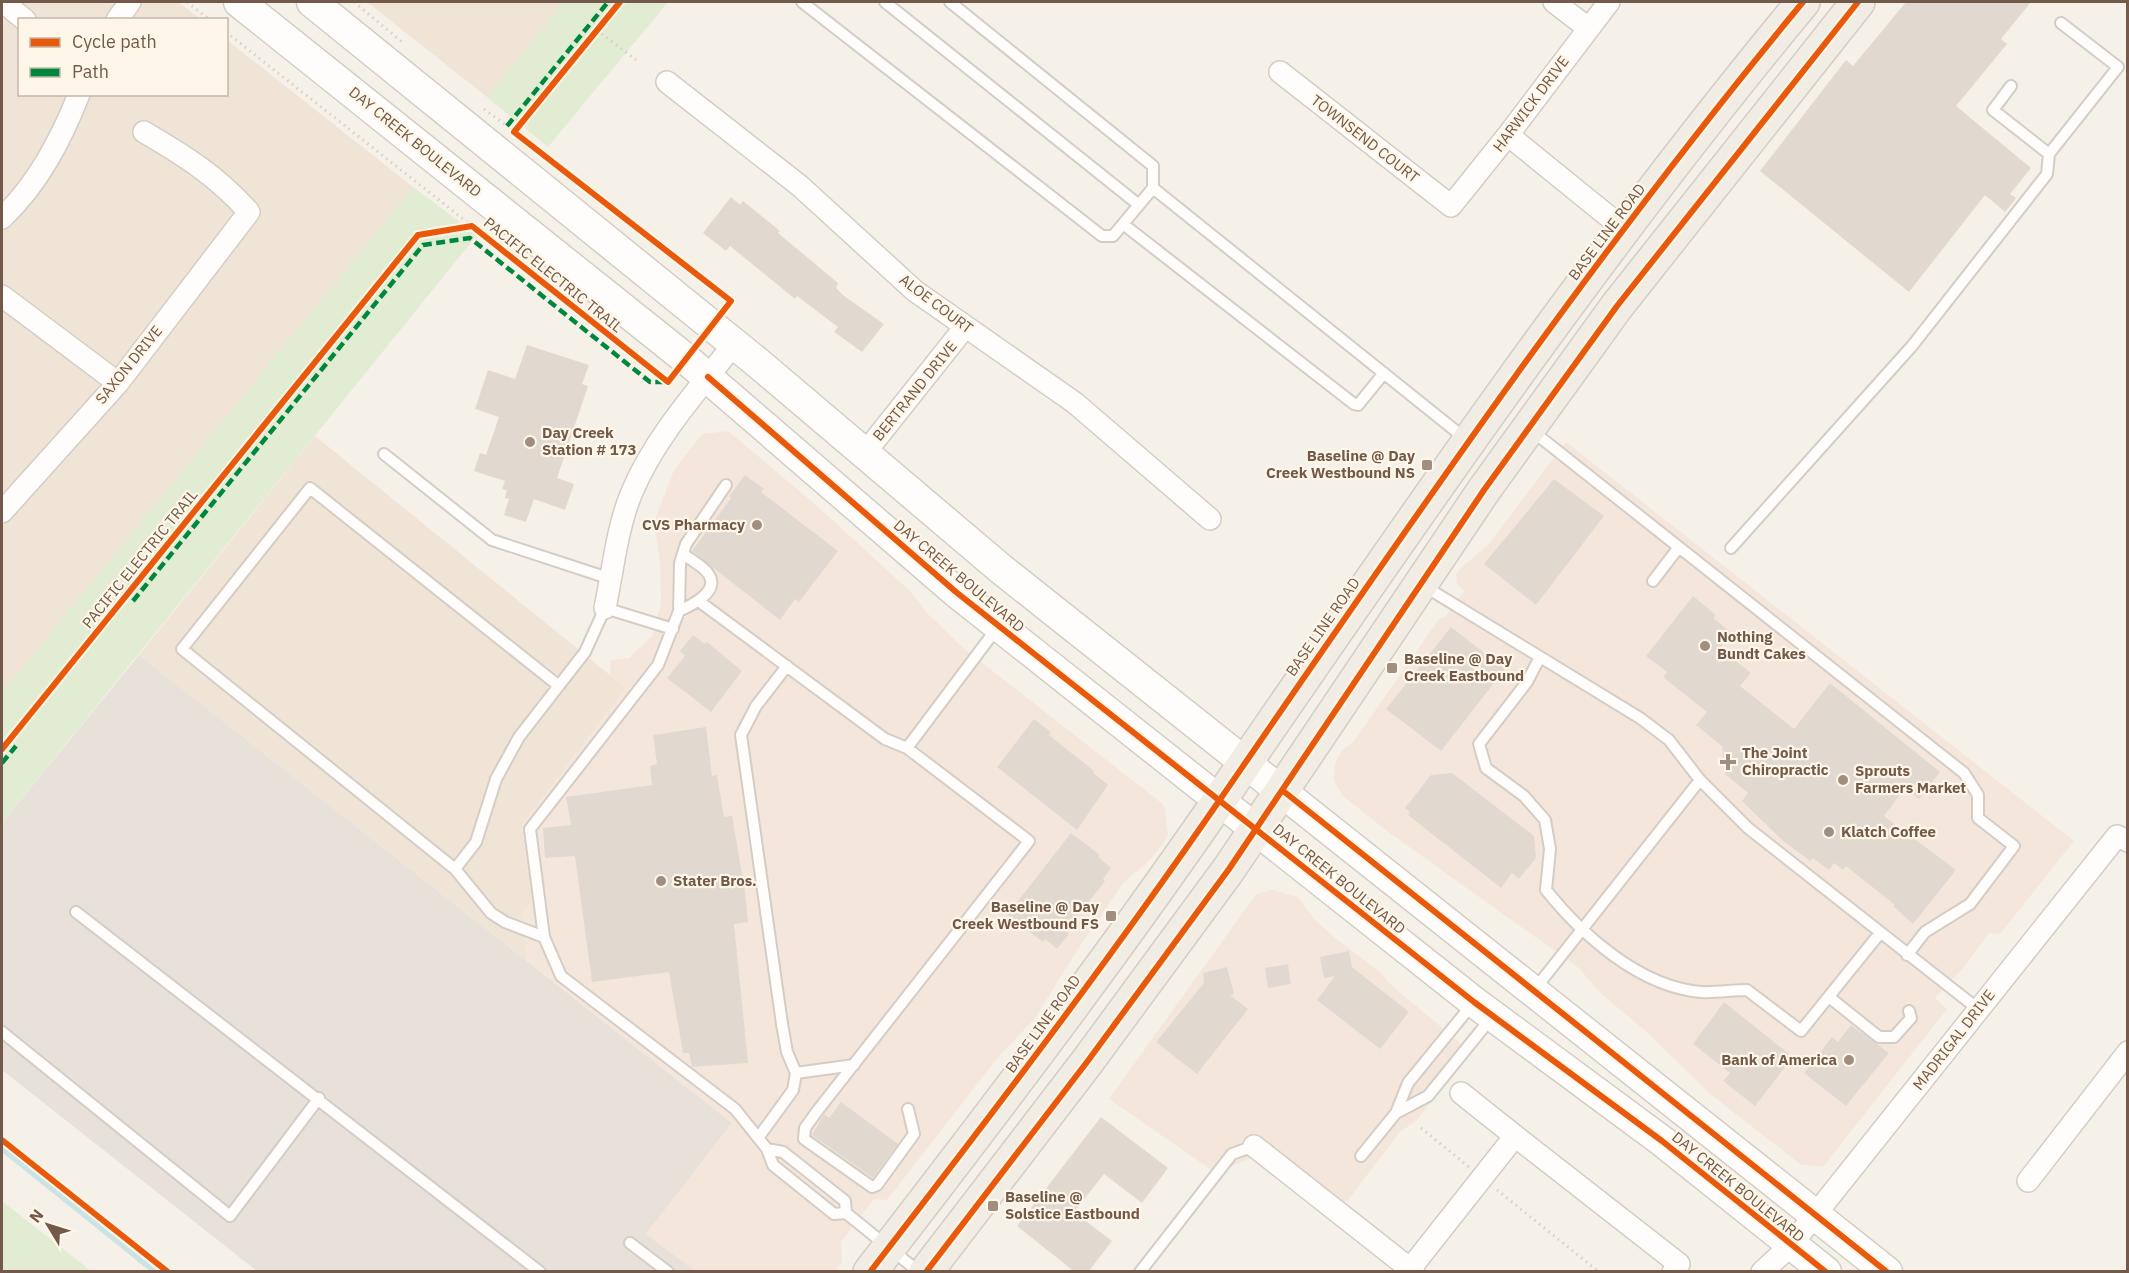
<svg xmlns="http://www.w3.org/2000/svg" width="2129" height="1273" viewBox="0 0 2129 1273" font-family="'IBM Plex Sans',sans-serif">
  <rect width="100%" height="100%" fill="#f5f1e8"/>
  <!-- residential -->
  <path fill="#efe4d5" d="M2,2H178L201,19L20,20V94H226L227,40L413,187L2,693Z
    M367,2H564L487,97Z
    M315,436L626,688L522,825L532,900L522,914L527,961L139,655Z"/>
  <!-- commercial -->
  <path fill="#f5e6db" d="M728,431L816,505L912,593L927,613L962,647L1164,805L1168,835L1164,842L1150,860L1123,883L1076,952L1035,1018L995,1061L887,1200L874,1199L841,1242L842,1262L835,1271H695L646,1234L732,1123L527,961L522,914L532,900L522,825L626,688L610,675L611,660L629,658L652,636L661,604L660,561L654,522L674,470L702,434Z
    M1566,442L2074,841L2000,934L1989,933L1964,967L1935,998L1947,1009L1823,1167L1800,1164L1709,1093L1648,1033L1598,991L1580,969L1391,834L1344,797L1334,781L1335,764L1341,752L1354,741L1439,619L1445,617L1464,591L1457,584L1456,575L1462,567L1487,546Z
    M1272,890L1298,897L1314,919L1334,937L1381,973L1390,984L1471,1052L1418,1119L1400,1132L1348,1200L1326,1211L1260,1160L1249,1159L1216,1173L1109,1099L1256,894Z"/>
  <!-- industrial -->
  <path fill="#e8e1d9" d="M139,655L732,1123L646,1234L695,1271H257L2,1070V823Z"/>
  <!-- green -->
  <path fill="#e1ecd3" d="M564,2H668L548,147L487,97Z
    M413,187L477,235L2,823V693Z
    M2,1201L91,1271H2Z"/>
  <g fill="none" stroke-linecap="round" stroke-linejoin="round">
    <!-- stream -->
    <path stroke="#cae3e5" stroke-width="5" d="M2,1149L155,1272"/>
  </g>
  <!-- building -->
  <path fill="#e1d9d0" d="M1906,2H2031L2001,39L2007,44L1956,106L2031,168L2010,194L2016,198L2005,212L1985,195L1909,292L1760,171L1846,60L1853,66Z
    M731,197L740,205L743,201L780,231L778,233L838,283L836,288L844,296L884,324L862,352L834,332L838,327L797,296L795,299L730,246L726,251L703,233Z
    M527,345L589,365L582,384L588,386L557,478L574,484L565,510L534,499L526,522L504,515L509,499L505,498L507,490L502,489L505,481L474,471L480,453L486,455L499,417L475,409L488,370L515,379Z
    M745,475L764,489L761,492L838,551L799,602L795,599L780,620L692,551L731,498L729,496Z
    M1554,479L1604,516L1536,605L1484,564Z
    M1693,596L1716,615L1713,618L1732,633L1720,648L1751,673L1740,686L1794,729L1830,683L1940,772L1919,799L1905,788L1884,816L1956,870L1913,924L1893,906L1895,905L1846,866L1843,870L1834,863L1829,870L1813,858L1810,861L1782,840L1742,801L1748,793L1725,774L1722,746L1696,725L1707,712L1663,677L1667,672L1646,656Z
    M1451,627L1505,669L1441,751L1386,709Z
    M693,635L705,644L707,642L742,671L711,712L667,678L685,656L680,651Z
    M1034,719L1051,732L1049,735L1094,771L1093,773L1108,785L1077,830L997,767Z
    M706,727L712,776L717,775L724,817L732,816L745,892L748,922L734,924L748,1063L692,1067L689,1053H683L669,972L592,982L575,856L545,858L543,828L571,825L566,797L652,785L650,766L657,764L653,735Z
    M1452,773L1534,836L1536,858L1519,879L1512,873L1501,888L1408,815L1410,812L1405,808L1431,775Z
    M1071,833L1100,855L1098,857L1111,868L1103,879L1105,881L1066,931L1069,934L1057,949L1045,939L1043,942L1007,915Z
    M1349,951L1352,967L1409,1012L1380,1049L1317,1000L1335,976L1324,978L1320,957Z
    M1288,964L1291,984L1268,988L1265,968Z
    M1227,967L1234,994L1230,995L1248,1009L1197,1074L1156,1042L1204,983L1203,973Z
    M1724,1002L1793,1057L1755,1106L1723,1081L1730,1073L1693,1044Z
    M1851,1025L1889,1053L1846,1106L1804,1073L1832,1037L1838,1042Z
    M841,1102L898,1144L873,1178L812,1135L824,1114L829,1118Z
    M1101,1117L1168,1168L1142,1203L1104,1174L1074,1212L1112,1241L1088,1272H1075L1017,1226Z"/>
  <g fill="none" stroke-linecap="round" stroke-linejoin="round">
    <!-- lane casing -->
    <g stroke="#d4cdc5" stroke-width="14">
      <path id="lane" d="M802,2L1102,236H1113L1153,188V166L950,2
        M885,2L1139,205
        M2011,86L1993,110L2049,154L2118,67L2061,23
        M1153,188L1467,440
        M1123,224L1354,404L1358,405L1384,373
        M1531,430L1964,773L1978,795V818L2014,846L1970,904L1925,932L1907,955
        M384,454L492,540L611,579
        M1731,548L1912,346L2047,174L2049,154
        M683,554C691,560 705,567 709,575C720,592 690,606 679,611L658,665L530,829L544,937L561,976L735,1109L767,1149L773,1165L834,1214L846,1213L919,1272
        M1653,581L1679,547
        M1424,586L1640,718L1669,740L1700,780L1748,828L1978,1009
        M700,602L885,739L907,748L1029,841L818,1110L805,1128L804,1139L872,1187L877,1185L914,1134L908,1109
        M679,611L680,563L686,544L726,485
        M1540,657L1527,682L1479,744L1486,768L1524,796L1545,820L1550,849L1546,890C1582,935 1640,987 1701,992C1716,993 1732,990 1747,990L1801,1031L1880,933
        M907,748L997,628
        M455,869L476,842L496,779L519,737L585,652L605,608L673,629
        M76,912L540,1272
        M544,937L505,922L491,913L455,869L182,649L310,488L559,686
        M1535,989L1700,780
        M1829,997L1879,1037H1894L1911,1018L1909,1011
        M2,1032L230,1216L319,1098
        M796,1073L854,1065
        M1396,1113L1428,1096L1492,1017
        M758,1138L793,1090L796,1073L787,1052L782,1024L741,735L756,706L787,666
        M767,1149L783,1152L845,1201L846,1213
        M1361,1156L1396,1113L1408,1083L1474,1002
        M630,1243L668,1272
        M1140,1272L1232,1154L1254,1146"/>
    </g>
    <!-- street casing -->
    <g stroke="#d4cdc5" stroke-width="24">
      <path id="street" d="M3,2L25,20
        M1554,2L1588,28
        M117,20L130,2
        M1280,72L1451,206L1508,135L1609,2
        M667,82L800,186L915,291L1075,403L1210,519
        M1508,135L1624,229
        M2,218C38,184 61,140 79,94
        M2,296L118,383
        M864,454L965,327
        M2,512L118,383L249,212C217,176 185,156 144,132
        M605,608C613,570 617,527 632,492C655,437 698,390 734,344
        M1461,1093L1515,1136
        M1254,1146L1414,1272
        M2028,1181L2128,1052
        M1410,1269L1515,1136L1679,1264L1673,1272
        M1762,1272L1791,1245L2117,836L2128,841"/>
    </g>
    <!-- secondary casing -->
    <g stroke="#d4cdc4" stroke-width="33">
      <path id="secondary" d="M239,2L686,359L956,592L1474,1002L1662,1141L1826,1272
        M312,2L758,363L1001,569L1887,1272"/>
    </g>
    <!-- primary casing -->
    <g stroke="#d4ccc5" stroke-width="36">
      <path id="primary" d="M870,1272C990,1117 1108,962 1219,801C1406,529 1592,256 1803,2
        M926,1272L1087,1062L1229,869L1484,490L1617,306L1858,2"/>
    </g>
    <!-- path -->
    <path stroke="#d7cfc9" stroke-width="3" stroke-dasharray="1.5 4.5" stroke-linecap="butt" d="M187,2L210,20
      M354,2L402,42
      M597,30L636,60
      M226,32L472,226
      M484,109L507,126
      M1421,1128L1469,1167
      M1497,1190L1599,1272"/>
    <!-- lane -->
    <use href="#lane" stroke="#fefdfc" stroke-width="10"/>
    <!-- street -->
    <use href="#street" stroke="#fefdfc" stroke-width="21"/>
    <!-- secondary -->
    <use href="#secondary" stroke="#fefdfc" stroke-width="30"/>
    <!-- primary -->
    <use href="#primary" stroke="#f1ece4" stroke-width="33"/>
    <!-- quiet -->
    <path stroke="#00873e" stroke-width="4.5" stroke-dasharray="9 4.5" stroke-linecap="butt" d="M507,126L608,2
      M133,601L423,245L470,238L650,382H668
      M2,763L16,746"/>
    <!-- cycleway casing -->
    <g stroke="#fef6e8" stroke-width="10">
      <path id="cycleway" d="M708,377L956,592L1474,1002L1662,1141L1826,1272
        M2,749L418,235L472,226L668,382L731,301L514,132L620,2
        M1282,790L1887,1272
        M2,1140L168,1272
        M870,1272C990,1117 1108,962 1219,801C1406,529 1592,256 1803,2
        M926,1272L1087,1062L1229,869L1484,490L1617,306L1858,2"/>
    </g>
    <!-- cycleway -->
    <use href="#cycleway" stroke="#e8590c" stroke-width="6"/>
  </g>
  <!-- markers -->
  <g fill="#a08e81" stroke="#fef6e8" stroke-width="2">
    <circle cx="530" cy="442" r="6"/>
    <rect x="1421" y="459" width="12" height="12" rx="3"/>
    <circle cx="757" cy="525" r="6"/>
    <circle cx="1705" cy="646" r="6"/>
    <rect x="1386" y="662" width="12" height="12" rx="3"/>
    <path d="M1725 753h6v6h6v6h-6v6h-6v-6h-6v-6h6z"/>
    <circle cx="1843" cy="780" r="6"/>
    <circle cx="1829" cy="832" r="6"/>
    <circle cx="661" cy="881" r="6"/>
    <rect x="1105" y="910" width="12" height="12" rx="3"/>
    <circle cx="1849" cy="1060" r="6"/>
    <rect x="987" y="1200" width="12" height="12" rx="3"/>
  </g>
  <g text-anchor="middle" stroke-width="4.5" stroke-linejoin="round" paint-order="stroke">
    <!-- street labels -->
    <g font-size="15" fill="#725949" stroke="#fef6e8">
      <text transform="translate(1531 104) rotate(-53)" y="5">HARWICK DRIVE</text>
      <text transform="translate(1365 139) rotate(38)" y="5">TOWNSEND COURT</text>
      <text transform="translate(415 142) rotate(39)" y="5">DAY CREEK BOULEVARD</text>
      <text transform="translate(1607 232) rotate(-53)" y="5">BASE LINE ROAD</text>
      <text transform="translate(553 275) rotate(39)" y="5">PACIFIC ELECTRIC TRAIL</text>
      <text transform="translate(936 304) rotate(37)" y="5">ALOE COURT</text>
      <text transform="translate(129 365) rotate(-51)" y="5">SAXON DRIVE</text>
      <text transform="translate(915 391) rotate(-51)" y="5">BERTRAND DRIVE</text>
      <text transform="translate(140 559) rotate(-51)" y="5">PACIFIC ELECTRIC TRAIL</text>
      <text transform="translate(959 576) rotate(40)" y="5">DAY CREEK BOULEVARD</text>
      <text transform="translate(1323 627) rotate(-55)" y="5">BASE LINE ROAD</text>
      <text transform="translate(1339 879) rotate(39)" y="5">DAY CREEK BOULEVARD</text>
      <text transform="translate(1043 1024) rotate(-54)" y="5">BASE LINE ROAD</text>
      <text transform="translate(1954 1040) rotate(-52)" y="5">MADRIGAL DRIVE</text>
      <text transform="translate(1738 1187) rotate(39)" y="5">DAY CREEK BOULEVARD</text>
    </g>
    <!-- poi labels -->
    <g font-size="15" font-weight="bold" fill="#725949" stroke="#fef6e8" text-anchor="start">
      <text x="542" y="438">Day Creek<tspan x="542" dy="17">Station # 173</tspan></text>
      <text x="1415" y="461" text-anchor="end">Baseline @ Day<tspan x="1415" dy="17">Creek Westbound NS</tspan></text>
      <text x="745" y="530" text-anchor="end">CVS Pharmacy</text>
      <text x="1717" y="642">Nothing<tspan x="1717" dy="17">Bundt Cakes</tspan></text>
      <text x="1404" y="664">Baseline @ Day<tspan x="1404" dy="17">Creek Eastbound</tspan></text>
      <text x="1742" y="758">The Joint<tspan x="1742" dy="17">Chiropractic</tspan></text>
      <text x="1855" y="776">Sprouts<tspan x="1855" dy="17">Farmers Market</tspan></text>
      <text x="1841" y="837">Klatch Coffee</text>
      <text x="673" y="886">Stater Bros.</text>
      <text x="1099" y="912" text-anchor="end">Baseline @ Day<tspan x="1099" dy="17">Creek Westbound FS</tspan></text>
      <text x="1837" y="1065" text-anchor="end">Bank of America</text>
      <text x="1005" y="1202">Baseline @<tspan x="1005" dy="17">Solstice Eastbound</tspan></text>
    </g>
  </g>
  <!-- border -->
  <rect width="2129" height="1273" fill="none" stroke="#725949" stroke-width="6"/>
  <!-- legend -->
  <rect x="18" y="18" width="210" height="78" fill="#fef6e8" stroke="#c6b7a8" stroke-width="1.5"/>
  <rect x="30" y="38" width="30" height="9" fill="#e8590c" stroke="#c6b7a8" stroke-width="1.5"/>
  <text x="72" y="48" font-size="18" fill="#725949">Cycle path</text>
  <rect x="30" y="68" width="30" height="9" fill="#00873e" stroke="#c6b7a8" stroke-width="1.5"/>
  <text x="72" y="78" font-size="18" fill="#725949">Path</text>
  <!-- north arrow -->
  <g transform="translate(48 1225) rotate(308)" stroke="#fef6e8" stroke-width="4.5" paint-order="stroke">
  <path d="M0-4.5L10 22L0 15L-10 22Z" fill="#725949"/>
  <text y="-9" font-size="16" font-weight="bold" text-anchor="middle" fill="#725949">N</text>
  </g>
</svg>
